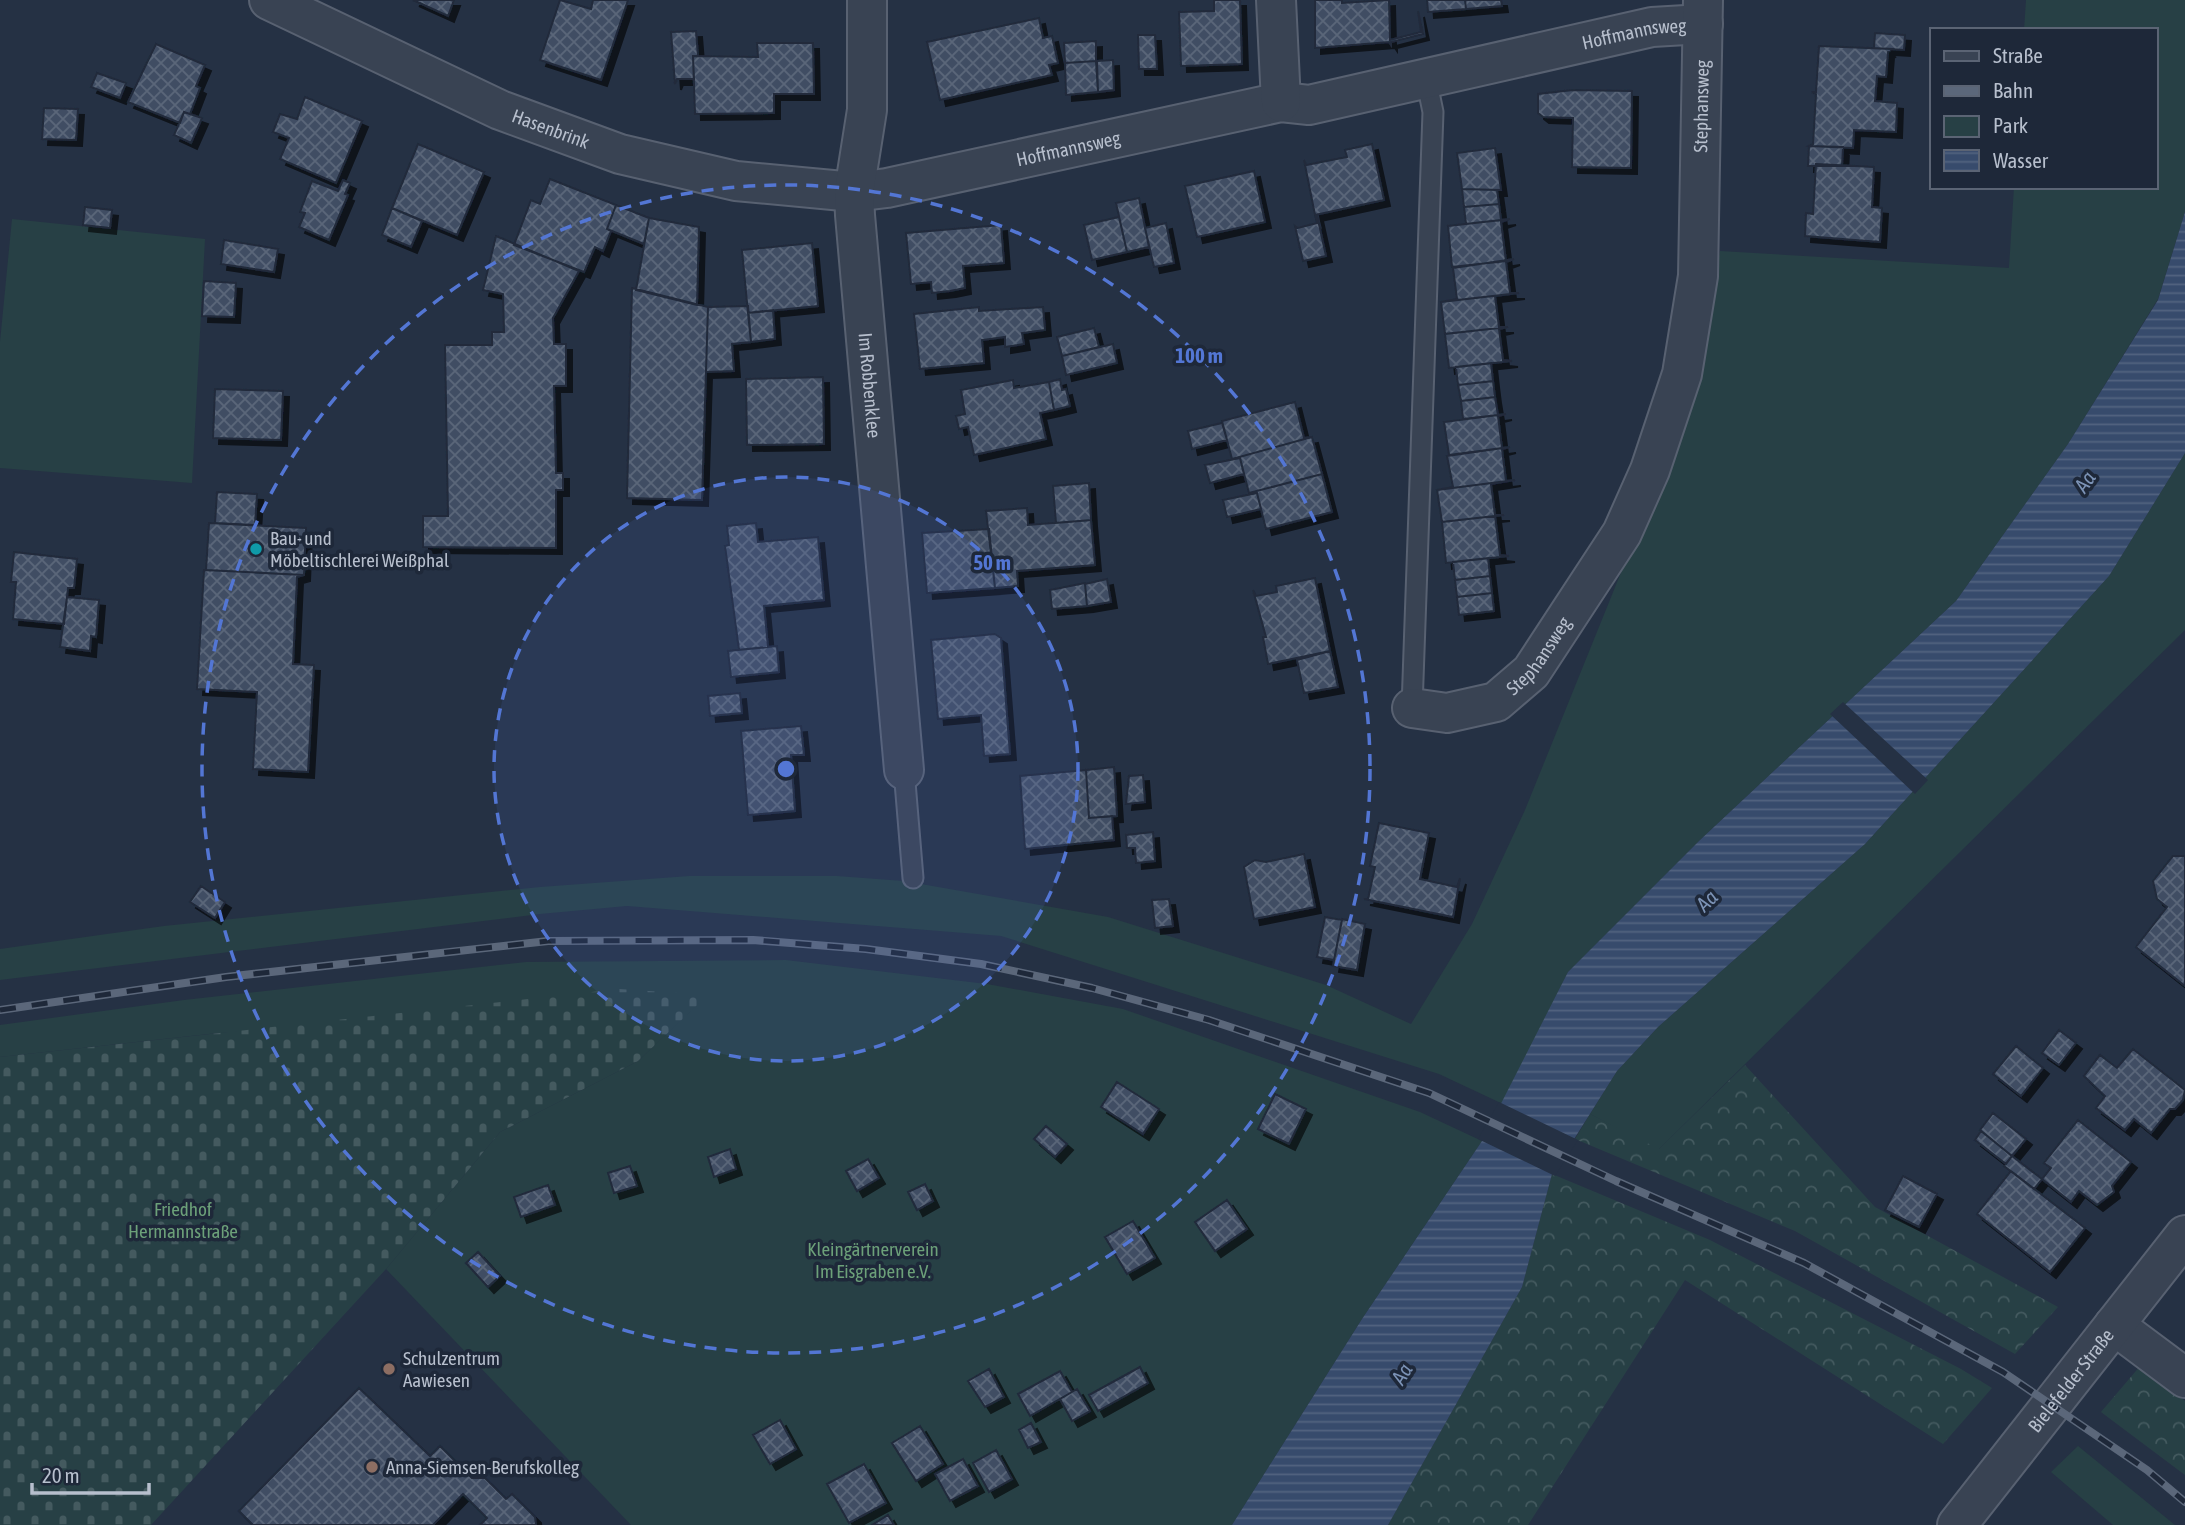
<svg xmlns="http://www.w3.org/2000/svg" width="2185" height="1525" viewBox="0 0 2185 1525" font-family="'Asap Condensed',sans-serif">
  <defs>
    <pattern id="forest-crowns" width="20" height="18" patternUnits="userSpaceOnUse" patternTransform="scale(1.75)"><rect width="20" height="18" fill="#274045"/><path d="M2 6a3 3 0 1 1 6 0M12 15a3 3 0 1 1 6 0" fill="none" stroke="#445a5f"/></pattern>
    <pattern id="cemetery-stones" width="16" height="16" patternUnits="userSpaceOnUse" patternTransform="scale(1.75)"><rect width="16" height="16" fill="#274045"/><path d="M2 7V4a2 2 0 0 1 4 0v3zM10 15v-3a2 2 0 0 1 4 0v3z" fill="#445a5f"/></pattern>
    <pattern id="water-rules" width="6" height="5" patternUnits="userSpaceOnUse" patternTransform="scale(1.75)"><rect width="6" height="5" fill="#374b6c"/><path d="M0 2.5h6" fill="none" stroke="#526380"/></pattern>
    <pattern id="building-cross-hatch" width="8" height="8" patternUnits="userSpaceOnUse" patternTransform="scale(1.75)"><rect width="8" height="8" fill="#414e64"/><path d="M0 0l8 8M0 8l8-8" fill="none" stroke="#5a6679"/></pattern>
    <filter id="shadow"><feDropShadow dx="6" dy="6" stdDeviation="0" flood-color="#0009"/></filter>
  </defs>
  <rect width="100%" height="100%" fill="#253144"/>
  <!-- green -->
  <path fill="#274045" d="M2026,0H2185V212L2158,299L2068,444L1956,601L1700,840L1568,972L1503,1104L1439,1074L1001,936L627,906L540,914L0,980V949L164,926L540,887L689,876H837L904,881L1108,917L1326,985L1411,1024L1472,924L1525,810L1639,528L1694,387L1720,251L2009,268L2014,187H2155V30H2024Z
    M12,219L205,239L192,483L0,468V342Z
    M2185,453V630L1658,1150L1590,1114L1617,1071L1658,1027L1865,844L2109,576Z
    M786,960L987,984L1123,1009L1420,1112L1482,1141L1362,1319L1232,1525H631L386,1269L500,1132L638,1061L707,995L209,1034L0,1057V1025L184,1000L526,962Z
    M2078,1446L2175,1525H2113L2051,1472Z"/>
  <!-- forest -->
  <path fill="url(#forest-crowns)" d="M1745,1065L1875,1207L2058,1307L2015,1354L1795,1231L1575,1139L1590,1114L1659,1149Z
    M1552,1174L1710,1240L1961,1369L1992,1388L1943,1444L1685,1280L1528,1525H1388L1522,1287Z
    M2141,1365L2185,1401V1475L2101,1412Z"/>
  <!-- cemetery -->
  <path fill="url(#cemetery-stones)" d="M619,989L708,995L638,1061L500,1132L386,1269L151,1525H0V1057Z"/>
  <!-- water -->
  <path fill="url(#water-rules)" d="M2185,212V453L2109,576L1865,844L1658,1027L1617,1071L1552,1174L1522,1287L1388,1525H1232L1362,1319L1482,1141L1568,972L1700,840L1956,601L2068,444L2158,300Z"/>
  <!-- pier -->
  <path fill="#253144" d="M1843,702L1928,780L1915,794L1830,714Z
    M1499,1102L1578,1140L1555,1176L1478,1139Z"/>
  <!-- building -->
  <path fill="url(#building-cross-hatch)" stroke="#202a3b" stroke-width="2" filter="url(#shadow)" d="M413,0H454L448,16Z
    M560,0L591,9L593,0H628L601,80L540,60Z
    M1214,0H1240L1242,64L1181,66L1179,12L1214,11Z
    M1315,0H1342V3L1389,0L1390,40L1421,32L1418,11L1423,34L1391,42V45L1389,42L1315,48Z
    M1427,0H1465L1466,9L1428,12Z
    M1465,0H1501L1502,6L1466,9Z
    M1039,18L1043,38L1052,36L1058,63L1049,65L1052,75L940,100L927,42Z
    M696,31L698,56H693L694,79H677L675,84L671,32Z
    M1875,33L1905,35L1904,50L1874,48Z
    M1138,35H1155L1157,69H1139Z
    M1096,41V61L1065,63L1064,43Z
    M757,43H813L814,94H774V113L695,114L693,56L758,57Z
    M156,44L205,65L196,86L200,88L190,114L184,112L180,123L128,102Z
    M1819,46L1892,49L1888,52L1886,77L1877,76L1875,101L1897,103L1896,132L1854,130L1853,148L1809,146L1813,144L1816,94L1812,92H1816Z
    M1113,60L1114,90L1098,92L1097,61Z
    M1096,61L1098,92L1066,95L1065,63Z
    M97,73L126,83L120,98L91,87Z
    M1573,90L1632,91L1631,168L1572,167L1573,118L1543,117L1538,113V94Z
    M305,97L362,121L336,183L280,159L289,138L273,132L280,114L297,119Z
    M44,108L78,109L76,140L42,139Z
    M184,112L202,118L191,143L174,135Z
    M418,144L484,172L457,235L392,208Z
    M1372,144L1384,200L1315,215L1304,160L1306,165L1347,157L1345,150Z
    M1809,146L1843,147L1842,166H1808Z
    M1495,148L1501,190L1462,189L1457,153Z
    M1816,164L1874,167L1872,207L1882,208L1880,242L1805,236L1806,213L1813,214Z
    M1254,171L1265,222L1197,237L1185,186Z
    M550,179L616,205L607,229L611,231L603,251L595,247L584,272L514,245L531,200L540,204Z
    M343,180L350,183L345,194L348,195L329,240L299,227L305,213L300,212L312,181L338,191Z
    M1462,189L1497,190L1499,204L1464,207Z
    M1139,198L1149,247L1127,252L1116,203Z
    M1499,204L1501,220L1466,224L1464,207Z
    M616,205L649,218L644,244L607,229Z
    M85,207L112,210L110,228L83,225Z
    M392,208L422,221L411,247L382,235Z
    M1315,215H1317L1326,256L1303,261L1295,226L1298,228L1317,223Z
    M1119,217L1127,252L1092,260L1084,225Z
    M649,218L699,227L697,305L636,290Z
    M1510,219L1501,222L1506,261L1452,267L1448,226Z
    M1166,223L1174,263L1154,267L1145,228Z
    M1001,225L1004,263L963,266L965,288L950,291L932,293L931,282L911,284L906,233Z
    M496,236L579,271L553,318L554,344H566V386H554L556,473H563V490H556V548L423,547V516H448L445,345H492V332H504L503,294L483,290Z
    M224,240L278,249L274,272L221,264Z
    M812,243L818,306L748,313L742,250Z
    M1514,259L1506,262L1510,293H1519L1441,302L1457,299L1453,268Z
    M204,281L236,283L234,317L202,316Z
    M632,288L708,307L702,500L627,498Z
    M1519,293L1495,296L1499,327H1508L1445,334L1441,302Z
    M748,306L751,342L732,344L734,371L706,372L708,307Z
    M979,307V311L1043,307L1045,330L1022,333L1024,344L1005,347V337L982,340L984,363L920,369L914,314Z
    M773,310L775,339L751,342L748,313Z
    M1508,327L1499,329L1503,360L1512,361L1449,368L1445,334Z
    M1094,328L1099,347L1062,356L1057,337Z
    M1113,344L1117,363L1066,375L1062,356Z
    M1491,363L1493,381L1458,385L1456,367Z
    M823,377L824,444L747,445L746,379Z
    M1060,379L1062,390L1066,389L1070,406L1054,410L1049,382Z
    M1013,380L1014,388L1049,382L1054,410L1040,413L1046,439L974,455L968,427L959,429L956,416L965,414L961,390Z
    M1493,381L1495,397L1461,401L1458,385Z
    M215,389L283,391L281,440L213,438Z
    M1495,397L1498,415L1463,419L1461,401Z
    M1295,402L1304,438L1312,437L1232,459L1222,421Z
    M1506,414L1498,416L1502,448L1510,447L1449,455L1444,422Z
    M1222,423L1227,440L1192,449L1188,431Z
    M1312,437L1322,474L1249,493L1240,458L1232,459Z
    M1510,447L1502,449L1506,481L1515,480L1437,490L1453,487L1447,456Z
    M1240,458L1244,474L1210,483L1205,465Z
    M1322,474L1332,512L1266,529L1257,493H1249Z
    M1515,480L1491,484L1495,515H1504L1442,522L1437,490Z
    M1089,483L1091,520L1056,523L1053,486Z
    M217,492L257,494L255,525L215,523Z
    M1257,493L1261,509L1227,517L1223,500Z
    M1027,508L1028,525L1091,520L1095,565L1017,571L1018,586L995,588L986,511Z
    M1504,515L1495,516L1500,555L1509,556L1446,563L1442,522Z
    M209,523L306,528L304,575L206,570Z
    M756,523L758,542L818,537L824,600L764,606L768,647L739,650L725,546L729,545L727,526Z
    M989,529L995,588L927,593L922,533Z
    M14,552L77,559L74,588H68L64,624L13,619L16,582H11Z
    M1488,558L1490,576L1455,580L1453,562Z
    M204,570L304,575L297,577L293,664L314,665L308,772L253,769L257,692L197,689Z
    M1490,576L1492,593L1457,597L1455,580Z
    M1315,578L1330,651L1268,664L1263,637H1266L1253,590L1256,596L1277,592L1276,586Z
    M1107,579L1111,602L1087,606L1085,584Z
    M1085,583L1087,606L1052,609L1050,590Z
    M1492,593L1494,611L1459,615L1457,597Z
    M67,597L99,600L96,637L91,636L90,651L60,647Z
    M995,634L1001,638L1010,754L984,756L981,715L938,719L931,640Z
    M777,646L779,672L731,677L728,651Z
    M1330,651L1338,687L1304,693L1297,660Z
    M740,693L742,713L710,716L708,696Z
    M801,726L804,755H791L795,811L748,815L741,731Z
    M1114,767L1117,816L1089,818L1086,770Z
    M1086,770L1089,818L1112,816L1114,840L1025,849L1020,776Z
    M1143,775L1145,802L1126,804L1129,776Z
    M1379,823L1429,833L1420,879L1457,887L1460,878L1453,917L1364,899H1368L1375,867L1370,866Z
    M1153,832L1155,861L1136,863L1135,848H1127L1126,835Z
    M1304,854L1315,907L1254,919L1244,867L1255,860L1266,862Z
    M2173,856H2185V986L2136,947L2167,907L2157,899L2153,881Z
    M201,886L225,902L215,918L190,902Z
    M1169,899L1173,926L1155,928L1152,900Z
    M1325,917L1342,920L1334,960L1317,957Z
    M1342,919L1365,924L1357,970L1333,966Z
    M2059,1030L2076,1043L2059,1065L2042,1053Z
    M2016,1046L2043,1068L2021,1096L1993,1074Z
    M2133,1049L2185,1090L2183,1100L2175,1109H2170L2151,1133L2134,1119L2125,1130L2096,1108L2105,1096L2084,1076L2100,1055L2117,1068Z
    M1117,1082L1159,1109L1143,1134L1101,1107Z
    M1275,1094L1306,1109L1289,1144L1258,1129Z
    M1993,1113L2026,1139L2012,1156L1980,1130Z
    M2078,1120L2131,1162L2112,1186L2114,1192L2097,1205L2079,1191L2071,1202L2042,1179L2051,1168L2044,1163Z
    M1046,1126L1067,1144L1055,1157L1034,1139Z
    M1981,1131L2012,1156L2006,1164L1975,1140Z
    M730,1149L736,1169L714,1177L708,1157Z
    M2012,1156L2042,1179L2034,1189L2004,1166Z
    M868,1159L879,1178L857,1191L846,1171Z
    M630,1166L637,1186L614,1193L608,1173Z
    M2011,1171L2085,1228L2050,1272L1977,1214Z
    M1903,1176L1937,1194L1919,1227L1885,1210Z
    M925,1184L933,1201L917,1210L908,1192Z
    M548,1185L555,1205L521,1217L514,1197Z
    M1227,1200L1247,1229L1215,1251L1195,1222Z
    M1133,1221L1155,1258L1127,1274L1105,1237Z
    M478,1252L500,1276L488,1287L466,1263Z
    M1140,1367L1148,1383L1098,1411L1089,1395Z
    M989,1369L1004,1397L985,1407L968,1381Z
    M1060,1371L1072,1392L1030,1416L1018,1394Z
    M359,1388L430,1456L440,1446L472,1478H485L506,1499L512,1494L535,1517L536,1525H480L487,1518L463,1494L433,1525H253L239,1511Z
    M1077,1389L1090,1411L1072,1421L1060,1399Z
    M780,1420L796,1449L770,1464L753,1435Z
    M1031,1423L1041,1442L1028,1448L1019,1430Z
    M920,1426L943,1464L916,1481L892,1443Z
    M996,1450L1012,1479L989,1492L973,1463Z
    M963,1459L978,1486L950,1501L935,1474Z
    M864,1464L886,1503L849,1523L827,1484Z
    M888,1515L894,1525H872Z"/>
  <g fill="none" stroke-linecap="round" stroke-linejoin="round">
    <!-- service casing -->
    <g stroke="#586171" stroke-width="23">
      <path id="service" d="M1412,708L1433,112L1426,78
        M904,770L913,878"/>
    </g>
    <!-- minor casing -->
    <g stroke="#586171" stroke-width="42">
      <g id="minor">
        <path id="s1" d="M269,0L500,110L620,154L736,181L854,192L887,188L1281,102L1309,105L1652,27L1703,24"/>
        <path id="s2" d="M867,0V110L854,192L855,215L904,770"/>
        <path d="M1276,0L1281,102"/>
        <path id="s3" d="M1412,708L1447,713L1496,702L1531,672L1622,533L1650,470L1682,374L1698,276L1703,0"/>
        <path d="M2114,1325L2185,1378"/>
      </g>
    </g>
    <!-- tertiary casing -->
    <g stroke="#586171" stroke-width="42">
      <g id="tertiary">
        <path id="s4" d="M1957,1525L2185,1235"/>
      </g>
    </g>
    <!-- service -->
    <use href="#service" stroke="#394353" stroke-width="19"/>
    <!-- minor -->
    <use href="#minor" stroke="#394353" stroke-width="38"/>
    <!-- tertiary -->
    <use href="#tertiary" stroke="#394353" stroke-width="38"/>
    <!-- rail casing -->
    <g stroke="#5b677a" stroke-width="8">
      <path id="rail" d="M0,1010L226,977L548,941L753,940L866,949L981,964L1092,988L1209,1020L1429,1093L1616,1181L1804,1263L2003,1372L2147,1470L2185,1502"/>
    </g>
    <!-- rail -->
    <use href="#rail" stroke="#1e2839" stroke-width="5" stroke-dasharray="16" stroke-linecap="butt"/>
  </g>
  <!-- distance rings -->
  <circle cx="786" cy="769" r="292" fill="#5376d4" fill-opacity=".12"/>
  <g fill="none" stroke="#5376d4" stroke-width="3.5" stroke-dasharray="12 9">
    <circle cx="786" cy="769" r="292"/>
    <circle cx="786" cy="769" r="584"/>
  </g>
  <!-- markers -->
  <circle fill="#0f9aa8" stroke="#1e2839" stroke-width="2.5" cx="256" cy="549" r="7"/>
  <g fill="#8d6e63" stroke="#1e2839" stroke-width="2.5">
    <circle cx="389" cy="1369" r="7"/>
    <circle cx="372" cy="1467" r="7"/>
  </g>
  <g text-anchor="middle" stroke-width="7" stroke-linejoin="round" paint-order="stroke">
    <!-- street labels -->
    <g font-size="19" fill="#b7bfcd" stroke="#1e2839">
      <text dy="7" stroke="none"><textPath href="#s1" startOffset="1419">Hoffmannsweg</textPath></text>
      <text dy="7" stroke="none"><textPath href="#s3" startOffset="737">Stephansweg</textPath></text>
      <text dy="7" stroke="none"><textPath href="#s1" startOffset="310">Hasenbrink</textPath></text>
      <text dy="7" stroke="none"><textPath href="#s1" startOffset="840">Hoffmannsweg</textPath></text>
      <text dy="7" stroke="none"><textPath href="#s2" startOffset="387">Im Robbenklee</textPath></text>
      <text dy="7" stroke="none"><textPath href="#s3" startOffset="149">Stephansweg</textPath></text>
      <text dy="7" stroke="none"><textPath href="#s4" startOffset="184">Bielefelder Straße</textPath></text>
    </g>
    <!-- poi labels -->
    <g font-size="19" fill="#b7bfcd" stroke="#1e2839" text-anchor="start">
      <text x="270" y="545">Bau- und<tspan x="270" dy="22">Möbeltischlerei Weißphal</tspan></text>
      <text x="403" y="1365">Schulzentrum<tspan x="403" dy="22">Aawiesen</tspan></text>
      <text x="386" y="1474">Anna-Siemsen-Berufskolleg</text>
    </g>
    <!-- park labels -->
    <g font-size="19" fill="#6ca079" stroke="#1e2839">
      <text x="183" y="1216">Friedhof<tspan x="183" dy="22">Hermannstraße</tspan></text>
      <text x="873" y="1256">Kleingärtnerverein<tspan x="873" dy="22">Im Eisgraben e.V.</tspan></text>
    </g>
    <!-- water labels -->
    <g font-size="21" font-style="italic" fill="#7c93b6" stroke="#1e2839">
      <text transform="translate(2085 482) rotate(-55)" y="7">Aa</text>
      <text transform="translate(1707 901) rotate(-45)" y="7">Aa</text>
      <text transform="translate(1402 1374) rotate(-59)" y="7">Aa</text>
    </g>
  </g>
  <circle cx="786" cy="769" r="10" fill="#5376d4" stroke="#1e2839" stroke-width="3.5"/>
  <g font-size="21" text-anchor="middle" font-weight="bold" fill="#5376d4" stroke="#1e2839" stroke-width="7" stroke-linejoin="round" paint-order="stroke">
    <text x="1199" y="363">100 m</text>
    <text x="992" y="570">50 m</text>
  </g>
  <!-- legend -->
  <rect x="1930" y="28" width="228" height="161" fill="#1e2839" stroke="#5b6474" stroke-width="2"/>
  <rect x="1944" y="51" width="35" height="10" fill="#394353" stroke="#5b6474" stroke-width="2"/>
  <text x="1993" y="63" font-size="21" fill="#b7bfcd">Straße</text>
  <rect x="1944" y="86" width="35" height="10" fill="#5b677a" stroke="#5b6474" stroke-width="2"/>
  <text x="1993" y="98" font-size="21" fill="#b7bfcd">Bahn</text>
  <rect x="1944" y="116" width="35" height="21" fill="#274045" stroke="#5b6474" stroke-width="2"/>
  <text x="1993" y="133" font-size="21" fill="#b7bfcd">Park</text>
  <rect x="1944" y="150" width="35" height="21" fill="url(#water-rules)" stroke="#5b6474" stroke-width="2"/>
  <text x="1993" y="168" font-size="21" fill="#b7bfcd">Wasser</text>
  <!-- scale -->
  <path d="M32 1483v10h117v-10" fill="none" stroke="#b7bfcd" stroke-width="3.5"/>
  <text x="42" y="1483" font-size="21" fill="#b7bfcd" stroke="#1e2839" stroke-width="5" paint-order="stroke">20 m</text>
</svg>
